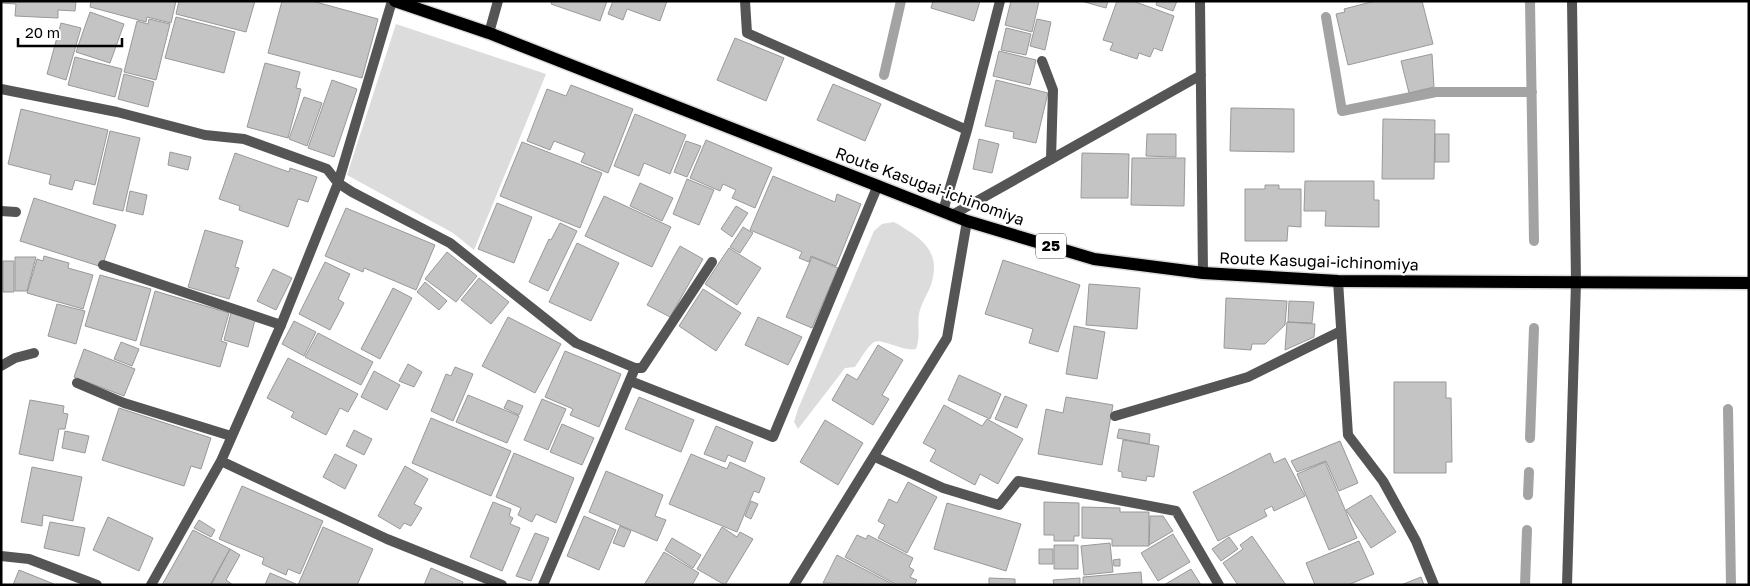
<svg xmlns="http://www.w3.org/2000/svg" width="1750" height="586" viewBox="0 0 1750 586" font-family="'Golos Text',sans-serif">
  <rect width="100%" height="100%" fill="#fff"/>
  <!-- green -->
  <path fill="#dcdcdc" d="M396,24L546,74L474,250L453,233L347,175Z
    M894,222C921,238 942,250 931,285C927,295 921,304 919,314C917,327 921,335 916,349C904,352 881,338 874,342C867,347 860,360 855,367L845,368L798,429L794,422L798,409L874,231L882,224Z"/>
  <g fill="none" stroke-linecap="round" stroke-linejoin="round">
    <!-- stream -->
    <path stroke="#a3a3a3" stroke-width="10" d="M1530,1L1534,241
      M1326,17L1342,111L1436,92H1532
      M884,75L901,1
      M1728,409L1731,585
      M1530,438L1534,328
      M1528,495L1529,472
      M1525,585L1527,530"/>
  </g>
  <!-- building -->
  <path fill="#c4c4c4" stroke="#999" d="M1,1H76L75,11L58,10V18L15,16L16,4L1,3Z
    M91,1H176L171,23L147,17L146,22L90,7Z
    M179,1H255L246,32L176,14Z
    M282,1H312L378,19L362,78L268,53Z
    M552,1H607L600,21L551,4Z
    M613,1H667L660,21L627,9L623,20L608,14Z
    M933,1H980L974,21L931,8Z
    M1011,1H1039L1032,32L1005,25Z
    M1081,1H1108L1106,8Z
    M1117,1H1133L1174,16L1162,51L1154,48L1150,57L1139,53L1137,59L1110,50L1113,43L1103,40Z
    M1157,1H1177L1173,11L1156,5Z
    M1375,1H1422L1433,44L1348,65L1336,14L1345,12L1344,9Z
    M90,12L124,24L110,63L76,52Z
    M176,17L235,32L224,73L165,58Z
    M149,19L170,24L156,80L124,72L137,21L148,24Z
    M1037,19L1051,22L1045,50L1030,46Z
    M61,23L81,28L66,80L47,74Z
    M1006,28L1031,34L1026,55L1001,50Z
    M735,38L784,58L766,101L717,80Z
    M999,51L1036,60L1030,85L993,76Z
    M1432,54L1434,87L1409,93L1401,61Z
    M75,57L122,69L115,97L68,85Z
    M265,63L300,72L296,88L301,89L288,138L247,127Z
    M124,74L154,82L148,107L118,99Z
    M332,80L357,89L334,157L308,148Z
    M996,80L1048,93L1036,143L1013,138L1014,132L985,126Z
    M833,84L881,104L865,141L817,120Z
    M571,85L633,109L608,173L581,162L585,153L554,141L550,150L527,141L547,89L566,96Z
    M304,97L322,103L307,146L289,139Z
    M1231,108L1294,109V152L1230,151Z
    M21,109L108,130L95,185L75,180L72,190L49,184L51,175L8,164Z
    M635,114L686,135L670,174L644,163L639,176L614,166Z
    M1383,119L1435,120L1434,179H1382Z
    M110,131L140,138L123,211L93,204Z
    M1147,134H1176V157L1146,156Z
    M1435,134H1449V162H1435Z
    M979,139L999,144L992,173L973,169Z
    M706,140L772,168L755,208L732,198L736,190L723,184L720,191L690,178Z
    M686,141L701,146L687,177L674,172Z
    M522,142L602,173L580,228L500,196Z
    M170,152L191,157L188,170L168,165Z
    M235,153L289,172L290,168L317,177L308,202L298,199L288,227L239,210L240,206L219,199Z
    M1082,153L1129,154L1128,198H1081Z
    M1132,158H1185L1184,206L1131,205Z
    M773,176L835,202L837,194L861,204L836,266L811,256L809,262L799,258L802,252L750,230Z
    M687,179L714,190L699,225L673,214Z
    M1305,181H1374V200H1379V227L1325,226L1326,211H1304Z
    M640,183L673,198L662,221L630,206Z
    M1265,185H1279V189H1301V227L1288,226L1287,241H1245V189H1265Z
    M130,191L147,195L143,215L126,211Z
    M604,196L671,227L652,267L585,236Z
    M34,198L116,225L102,267L20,241Z
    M497,203L532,217L514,263L478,249Z
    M736,206L748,213L732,237L721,229Z
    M346,208L435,245L416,290L364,268L363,272L325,256Z
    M560,223L577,231L548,291L529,282L549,239L551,240Z
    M743,227L753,233L740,253L730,247Z
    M205,230L243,241L235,267L239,268L229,299L188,287Z
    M577,243L619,263L591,321L549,302Z
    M680,246L703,259L670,317L647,305Z
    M729,248L761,268L737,305L705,284Z
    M447,252L477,276L456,302L425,279Z
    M44,256L69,263L68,268L93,275L83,309L27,293L37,259L43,261Z
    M15,257H36L27,291H15Z
    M812,257L838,268L812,328L786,317Z
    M1003,260L1080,285L1058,352L1029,343L1033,329L985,314Z
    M3,261H14V292H3Z
    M325,262L350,274L338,299L344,303L330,330L299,314Z
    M273,269L292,278L276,310L257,301Z
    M100,275L151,289L136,341L85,326Z
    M479,278L509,302L491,324L461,300Z
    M425,282L447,301L439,310L417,292Z
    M1089,284L1140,288L1137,329L1086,325Z
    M393,288L412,298L380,359L361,349Z
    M703,289L741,313L716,351L679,326Z
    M155,291L229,313L221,341L227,343L220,367L140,345Z
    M1226,298L1287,301L1285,325L1265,344H1252L1251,350L1224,348Z
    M1289,301L1314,302L1312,323L1288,322Z
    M57,304L85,311L76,344L48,336Z
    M231,313L255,320L248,347L224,340Z
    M508,317L561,344L535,393L482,366Z
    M758,317L802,337L788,365L745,345Z
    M294,321L316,332L304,356L282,344Z
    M1287,322L1315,324L1314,337L1285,350Z
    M1074,326L1105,332L1097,379L1066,374Z
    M318,333L373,362L361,385L305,357Z
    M121,342L139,349L132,366L114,359Z
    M878,345L903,360L882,395L889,399L873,425L832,400L847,374L857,380Z
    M84,349L135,369L124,396L74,377Z
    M565,351L621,374L599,427L570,415L573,409L545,397Z
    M288,358L358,394L348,412L340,408L326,435L291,417L294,412L267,398Z
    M408,364L422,372L414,387L399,381Z
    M455,367L473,374L453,421L431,411L446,374L451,376Z
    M374,371L400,385L387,410L361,397Z
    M959,375L1001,394L990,419L948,400Z
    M1394,382H1446V398H1451L1452,462H1446V473H1394Z
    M468,395L519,416L507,443L456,422Z
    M1005,396L1027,405L1017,428L995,419Z
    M639,397L694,420L681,452L625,429Z
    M1066,397L1113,405L1102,465L1038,454L1046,409L1063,413Z
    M542,399L566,409L548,450L524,440Z
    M30,400L64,406L63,413L68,414L65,429H59L53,461L19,454Z
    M508,400L523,406L519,415L504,408Z
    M944,405L982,426L987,419L1023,439L998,484L980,474L975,485L930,461L936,450L923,443Z
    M119,408L211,438L201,469L191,466L184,486L102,460Z
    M431,418L511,451L491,496L412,463Z
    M825,420L863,443L838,485L800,462Z
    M562,424L594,438L582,465L550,452Z
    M716,426L753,442L745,462L728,455L725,462L704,454Z
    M1119,429L1150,434L1149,444L1117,438Z
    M354,430L372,439L364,455L346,446Z
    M65,431L89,436L85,453L62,448Z
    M1123,440L1159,446L1154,477L1147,476L1146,481L1122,477V472L1118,471Z
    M1340,441L1358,483L1339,491L1326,461L1297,472L1291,461Z
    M514,453L574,478L556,523L536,514L532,522L518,515L521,508L496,497Z
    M1270,453L1274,463L1285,458L1305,496L1274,511L1272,506L1264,510L1267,516L1218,541L1193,492Z
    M335,454L357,465L345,489L323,477Z
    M691,454L727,469L730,462L765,478L759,493L754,491L737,532L669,504Z
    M1325,462L1357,538L1329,550L1297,474Z
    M405,466L428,479L414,504L422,508L411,526L404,523L400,529L378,516Z
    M32,467L82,477L73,521L43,515L42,526L21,522Z
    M606,471L663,495L655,516L666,520L657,541L589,512Z
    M908,482L937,497L907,553L878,538L885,525L878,521L889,499L897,503Z
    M242,486L323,521L300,574L288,569L286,575L262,564L264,558L219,539Z
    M1371,495L1396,532L1371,548L1346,510Z
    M751,501L758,504L751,519L745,516Z
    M493,502L511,509L509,516L513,518L510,524L520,528L502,571L470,557Z
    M1044,502L1079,503V536H1074V541H1054V535H1044Z
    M947,503L1021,524L1006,571L934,549Z
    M1082,507L1120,508V512H1149V546H1112V539L1082,538Z
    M584,516L616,530L599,570L567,556Z
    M1150,516H1163L1173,531L1149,545Z
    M108,517L153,538L139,571L93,550Z
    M199,520L215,530L211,537L194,528Z
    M50,522L85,528L79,556L44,548Z
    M620,526L631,531L624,547L613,543Z
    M323,527L373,549L357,585H298Z
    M722,527L737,537L740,532L753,539L725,585L697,569Z
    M193,530L230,549L210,585H162Z
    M535,533L549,538L531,581L516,576Z
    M1173,534L1190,562L1158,581L1141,553Z
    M857,535L866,539L868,535L913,558L909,567L914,570L910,577L917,580L914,585H897L845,557Z
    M1252,536L1286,585H1238L1223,563L1243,549L1240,545Z
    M1229,537L1238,549L1221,561L1212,549Z
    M672,538L701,555L693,568L665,550Z
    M1359,541L1374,574L1348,585H1315L1306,563Z
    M1110,543L1113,572L1084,575L1081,546Z
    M1054,545H1078V569H1054Z
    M230,549L240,555L226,580L233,585H211Z
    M1039,549H1053V564H1039Z
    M664,552L699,573L692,585H644Z
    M837,555L894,585L823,583Z
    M1120,559V566H1114L1113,560Z
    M431,568L463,582L462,585H424Z
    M1191,569L1201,585H1164Z
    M19,570L54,584L53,585H13Z
    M1141,572L1142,585H1083V577Z
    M270,573L296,584L295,585H265Z
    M1421,577L1424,585H1401Z
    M989,578L1015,579V585H989Z
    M1080,578V585H1054L1053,580Z"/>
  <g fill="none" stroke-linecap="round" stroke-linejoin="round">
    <!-- primary casing -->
    <g stroke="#dbdbdb" stroke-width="15">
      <path id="primary" d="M395,1L489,33L967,221L1094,259L1203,273L1338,281L1749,283"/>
    </g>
    <!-- service -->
    <path stroke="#555" stroke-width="10" d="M1042,61L1053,90L1051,159
      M1,211L16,212
      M103,265L281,325
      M1,366L15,358L34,353
      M635,368H642L712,262
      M77,383L124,403L231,436
      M1115,416L1248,377L1341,331"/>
    <!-- minor -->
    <path stroke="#555" stroke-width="10" d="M745,1L747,33L967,130
      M1200,1L1203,273
      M489,33L498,1
      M1,89L117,112L205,135L244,139L327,169L338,183L352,192L450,243L576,343L635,368L543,585
      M943,211L967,130L1000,1
      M952,215L1201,75
      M1338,281L1348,435L1383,481L1416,541L1434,585
      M630,381L773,437L878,185
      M875,457L943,488L999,505L1018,481L1176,511L1219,585
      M221,461L387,539L502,585
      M1,556L29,559L97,585
      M151,585L221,461L281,325L338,183L392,1
      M794,585L947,338L967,221"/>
    <!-- tertiary -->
    <path stroke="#555" stroke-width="10" d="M1567,585L1576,282L1572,1"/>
    <!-- primary -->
    <use href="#primary" stroke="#000" stroke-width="12"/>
  </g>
  <g text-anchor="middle" stroke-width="4.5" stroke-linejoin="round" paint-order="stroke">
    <!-- shield labels -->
    <rect fill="#fff" stroke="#4c4c4c" stroke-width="1" x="1036" y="233.5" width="30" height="25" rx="4"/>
    <g font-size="15" font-weight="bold" fill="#000">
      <text x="1051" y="251">25</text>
    </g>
    <!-- street labels -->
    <g font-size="16" fill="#000" stroke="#fff">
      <text transform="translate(930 186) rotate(20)" y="6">Route Kasugai-ichinomiya</text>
      <text transform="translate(1319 261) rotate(2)" y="6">Route Kasugai-ichinomiya</text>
    </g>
  </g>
  <!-- border -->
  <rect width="1750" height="586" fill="none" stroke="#000000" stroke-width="5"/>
  <!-- scale -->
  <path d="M18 38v8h104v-8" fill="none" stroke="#000000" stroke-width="2.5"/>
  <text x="25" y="38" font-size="15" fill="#000000" stroke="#ffffff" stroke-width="4" paint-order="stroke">20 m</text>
</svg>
